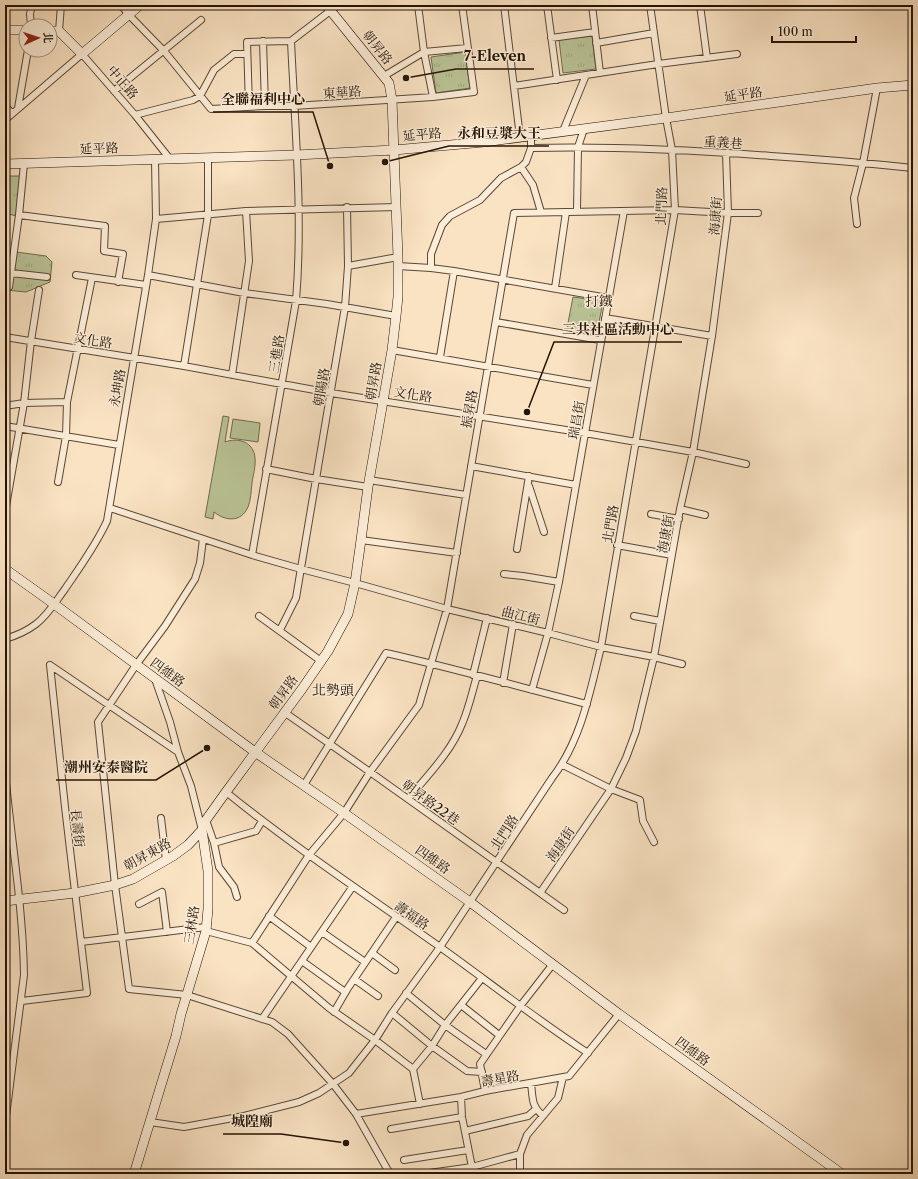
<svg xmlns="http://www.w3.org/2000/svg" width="918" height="1179" viewBox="0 0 918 1179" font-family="'Libre Caslon Text','Noto Serif TC',serif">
  <defs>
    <pattern id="park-tufts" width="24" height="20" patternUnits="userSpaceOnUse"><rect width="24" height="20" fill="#bac497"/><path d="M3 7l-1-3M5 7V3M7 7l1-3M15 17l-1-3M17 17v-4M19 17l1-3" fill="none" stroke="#a0a880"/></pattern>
  </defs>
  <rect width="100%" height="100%" fill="#fae3c3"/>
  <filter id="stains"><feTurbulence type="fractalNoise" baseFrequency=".005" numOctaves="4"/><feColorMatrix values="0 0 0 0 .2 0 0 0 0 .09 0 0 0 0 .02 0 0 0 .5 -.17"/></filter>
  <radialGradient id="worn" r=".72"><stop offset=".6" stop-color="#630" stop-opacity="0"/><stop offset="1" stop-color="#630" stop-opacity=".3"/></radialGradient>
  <!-- grass -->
  <path fill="#bac497" stroke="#6f6c4e" d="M223,416L229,417L225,442C238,437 254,442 255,458C256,466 253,475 252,483C251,491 251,500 248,507C241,523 225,521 214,512L213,519L205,517Z
    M233,419L260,423L258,442L230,438Z"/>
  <!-- park -->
  <path fill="url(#park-tufts)" stroke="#6f6c4e" d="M592,36L596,69L563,73L559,40Z
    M465,52L470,88L436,93L431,57Z
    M8,176H26L16,252L46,256L52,262L50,282L26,292L5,290V258L10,259L16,216L5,213V197Z
    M573,297L603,301L597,333L567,328Z"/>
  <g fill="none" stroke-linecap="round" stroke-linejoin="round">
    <!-- street casing -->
    <g stroke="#5a4734" stroke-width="8">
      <path id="street" d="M121,5L129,15L164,51L211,109L265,106H294L433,97L474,92L462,5
        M418,5L424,52L433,97
        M504,5L520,137
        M547,5L557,80
        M592,5L600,73
        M700,5L707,58
        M31,26L30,14L32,5
        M59,31L61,5
        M551,38L595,32
        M263,41L265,106
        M596,43L654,33
        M384,76L424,52L467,48
        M514,86L658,64L737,54
        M114,91L201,20
        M5,106L12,113
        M249,106L247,42L291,41
        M18,108L28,50
        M135,115L193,100L200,96L214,70L234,54H247
        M5,120L82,54L135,115L170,159
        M563,131L586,75
        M531,148C611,146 691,150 771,156C818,159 866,163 913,168
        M24,164L19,215L105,226L104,251L123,254L118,282
        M521,167L533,185L541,212
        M577,211L578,147L584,129
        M156,219L246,211L397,207
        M857,224L854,198L863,163L877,88
        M348,266L398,257
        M398,266L431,268L454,271L608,298
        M431,268V254L442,225L450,216L480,200L501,178L521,167L526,162L531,148V136
        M11,273L47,277
        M76,275L146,285
        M148,275L244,293L327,304L396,316
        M9,287L19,215
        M555,288L566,212
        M605,318L712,336
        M496,322L600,340
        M5,337L184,366L331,393L585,433L693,452L746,464
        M392,350L593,385
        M440,357L454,271
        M184,366L208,215V158
        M232,375L249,261L246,211
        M5,406L24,403L67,402
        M5,426L119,445
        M471,466L576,485
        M266,469L316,479L368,487
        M369,480L466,495
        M58,482L66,436L67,402L92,278
        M529,486L544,532
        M5,507L6,506L24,403L31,341L39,290
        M110,508L252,555L301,569L355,583L447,609L548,633L601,647L654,657L682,664
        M680,509L705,515
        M651,514L679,519
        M203,539L200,563L195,579L165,626L136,665L98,722L115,885L129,989L187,995L272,1022L288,1034L333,1084L356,1114L390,1174
        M361,540L457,553
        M617,545L672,555
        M517,549L529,476
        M252,555L296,301C303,216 295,127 291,41L338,5
        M504,574L523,576L559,582
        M259,616L321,661
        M634,616L660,621
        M280,630L296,598L299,580L345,307L348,266L347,207
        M5,639C15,636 27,631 36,624C48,615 56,601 65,589C80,567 96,545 107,521L148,275L156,219L155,160
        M50,665L178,752
        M473,675L487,618
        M155,679L170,722L178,752L191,786L202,830
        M503,683L513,624
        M532,690L548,633L559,582L624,211
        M284,712L370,772L564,910
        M563,765L611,789L640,800L643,821L654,842
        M5,772C11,839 23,907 24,975L5,1124
        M304,785L386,653C453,668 520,687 587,704
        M226,792C294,847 368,896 440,947C489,982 537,1020 588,1053
        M408,799C427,776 451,752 462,724C469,708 472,692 477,676
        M161,818L166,860
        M206,820L214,843L219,867L234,887L237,897
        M214,843L256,831L262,821
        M540,893L611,789L626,758L636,731L654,657L680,509L693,452L712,336L728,213L726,153
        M139,904L162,892L167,932
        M269,916L311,947
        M206,931L252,943L329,1008L375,1040L413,1069L420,1104
        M322,932L365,962
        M81,942L206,927
        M252,943L309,855L344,813L370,772L419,705L447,609L514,213L675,210L728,213H758
        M372,953L395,970
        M302,961L345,992
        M354,979L378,996
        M406,993L445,1025L486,1054
        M22,1001L87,993L65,807L50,665
        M461,1005L499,1035
        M334,1012L348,988L396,917
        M392,1013L432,1046L467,1071L482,1072
        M262,1019L353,886
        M413,1069L432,1046L445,1025L482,978
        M531,1083C533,1099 531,1105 543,1116
        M485,1091L480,1064L521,1005L553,964
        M461,1097L462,1117L472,1167
        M356,1114L461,1097L485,1091L569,1076L619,1014
        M150,1122L184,1127L244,1116L299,1102L319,1093L349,1073L375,1040L392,1013L440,947L552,778C581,741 590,692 601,647L675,210L672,150L666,118L650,5
        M391,1129L462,1117
        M465,1131L528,1116L536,1109
        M404,1160L468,1150
        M422,1174L472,1167L520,1154
        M522,1174L520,1172V1154L527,1135L558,1098L563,1077"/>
    </g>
    <!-- secondary casing -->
    <g stroke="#241304" stroke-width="10">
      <path id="secondary" d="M5,30H26
        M50,31H59L82,54L140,5
        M5,164L296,155L394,150L484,142L666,118L877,88L913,85
        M5,569L54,604L255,752L344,813L470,902L619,1014L842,1174
        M5,901L75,893L115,885L133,879L173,856L188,845L202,830L206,820L226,792L302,689L328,651L348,614L355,583L361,540L368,487L392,350L396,316L398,297V257L392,100L389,83L326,5
        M134,1174L176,1036L181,1014L206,931L208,909V871L202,830"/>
    </g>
    <!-- street -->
    <use href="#street" stroke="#fcedd8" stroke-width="6"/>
    <!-- secondary -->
    <use href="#secondary" stroke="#fcedd8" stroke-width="9"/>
  </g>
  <g text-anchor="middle" stroke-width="3" stroke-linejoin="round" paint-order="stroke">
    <!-- street labels -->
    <g font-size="13" fill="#241304" stroke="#fcedd8">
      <text transform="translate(378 47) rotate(52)" y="5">朝昇路</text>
      <text transform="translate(123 82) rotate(49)" y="5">中正路</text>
      <text transform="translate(342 92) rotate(-4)" y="5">東華路</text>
      <text transform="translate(743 94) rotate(-8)" y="5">延平路</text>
      <text transform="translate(422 134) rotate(-5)" y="5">延平路</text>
      <text transform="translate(723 142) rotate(4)" y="5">重義巷</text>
      <text transform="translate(99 148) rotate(-2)" y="5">延平路</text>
      <text transform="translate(661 206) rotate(-88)" y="5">北門路</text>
      <text transform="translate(715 216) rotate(-86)" y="5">海康街</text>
      <text transform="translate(93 340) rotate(9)" y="5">文化路</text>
      <text transform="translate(276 354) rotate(-81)" y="5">三進路</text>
      <text transform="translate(373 381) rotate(-80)" y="5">朝昇路</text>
      <text transform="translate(321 387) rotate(-80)" y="5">朝陽路</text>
      <text transform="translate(117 388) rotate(-80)" y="5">永坤路</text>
      <text transform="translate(413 394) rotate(9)" y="5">文化路</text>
      <text transform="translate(469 409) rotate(-80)" y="5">振昇路</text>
      <text transform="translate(576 420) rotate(-80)" y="5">瑞昌街</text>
      <text transform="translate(610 524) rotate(-80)" y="5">北門路</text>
      <text transform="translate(665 534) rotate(-80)" y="5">海康街</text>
      <text transform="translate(521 615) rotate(14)" y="5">曲江街</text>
      <text transform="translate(168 672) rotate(36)" y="5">四維路</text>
      <text transform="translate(283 692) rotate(-54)" y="5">朝昇路</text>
      <text transform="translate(431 802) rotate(36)" y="5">朝昇路22巷</text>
      <text transform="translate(78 828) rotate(83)" y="5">長壽街</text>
      <text transform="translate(504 832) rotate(-57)" y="5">北門路</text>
      <text transform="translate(560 844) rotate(-56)" y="5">海康街</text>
      <text transform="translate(147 854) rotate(-29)" y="5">朝昇東路</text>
      <text transform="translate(433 859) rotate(35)" y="5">四維路</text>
      <text transform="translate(412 915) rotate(35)" y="5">壽福路</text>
      <text transform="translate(191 925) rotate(-81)" y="5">三林路</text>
      <text transform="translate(693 1051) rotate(36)" y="5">四維路</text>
      <text transform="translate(500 1078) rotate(-10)" y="5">壽星路</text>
    </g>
    <!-- neighbourhood labels -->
    <g font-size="14" fill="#241304" stroke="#fcedd8">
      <text x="599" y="306">打鐵</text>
      <text x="333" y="695">北勢頭</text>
    </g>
  </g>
  <!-- callouts -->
  <path fill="none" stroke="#241304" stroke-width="1.5" d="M406 78L456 69H534M330 166L313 112H213M385 162L449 146H549M527 412L554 342H682M207 748L156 780H56M346 1143L281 1134H223"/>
  <g fill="#241304" stroke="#fcedd8" stroke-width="1.5">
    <circle cx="406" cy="78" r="4"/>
    <circle cx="330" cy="166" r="4"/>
    <circle cx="385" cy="162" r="4"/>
    <circle cx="527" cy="412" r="4"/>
    <circle cx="207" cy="748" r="4"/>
    <circle cx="346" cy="1143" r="4"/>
  </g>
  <g font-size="14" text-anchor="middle" font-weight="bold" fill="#241304" stroke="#fcedd8" stroke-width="3" stroke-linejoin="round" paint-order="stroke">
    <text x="495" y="61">7-Eleven</text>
    <text x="263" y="104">全聯福利中心</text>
    <text x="499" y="138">永和豆漿大王</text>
    <text x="618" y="334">三共社區活動中心</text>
    <text x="106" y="772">潮州安泰醫院</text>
    <text x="252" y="1126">城隍廟</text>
  </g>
  <!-- margin -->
  <rect width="918" height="1179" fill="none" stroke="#fae3c3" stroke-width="20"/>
  <rect x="6" y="6" width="906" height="1167" fill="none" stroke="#241304" stroke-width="2"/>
  <rect x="10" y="10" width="898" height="1159" fill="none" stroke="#241304"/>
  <!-- north arrow -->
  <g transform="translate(38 38) rotate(87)"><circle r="19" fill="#fcedd8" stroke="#a69683"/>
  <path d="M0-3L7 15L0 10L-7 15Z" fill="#8f2418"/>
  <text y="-6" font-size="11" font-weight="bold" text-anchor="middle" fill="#241304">北</text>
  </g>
  <!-- scale -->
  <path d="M772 36v6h84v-6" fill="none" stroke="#241304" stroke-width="2"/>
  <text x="778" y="36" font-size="12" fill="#241304" stroke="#fcedd8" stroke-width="3" paint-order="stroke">100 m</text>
  <rect width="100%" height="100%" filter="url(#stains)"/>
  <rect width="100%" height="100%" fill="url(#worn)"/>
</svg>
